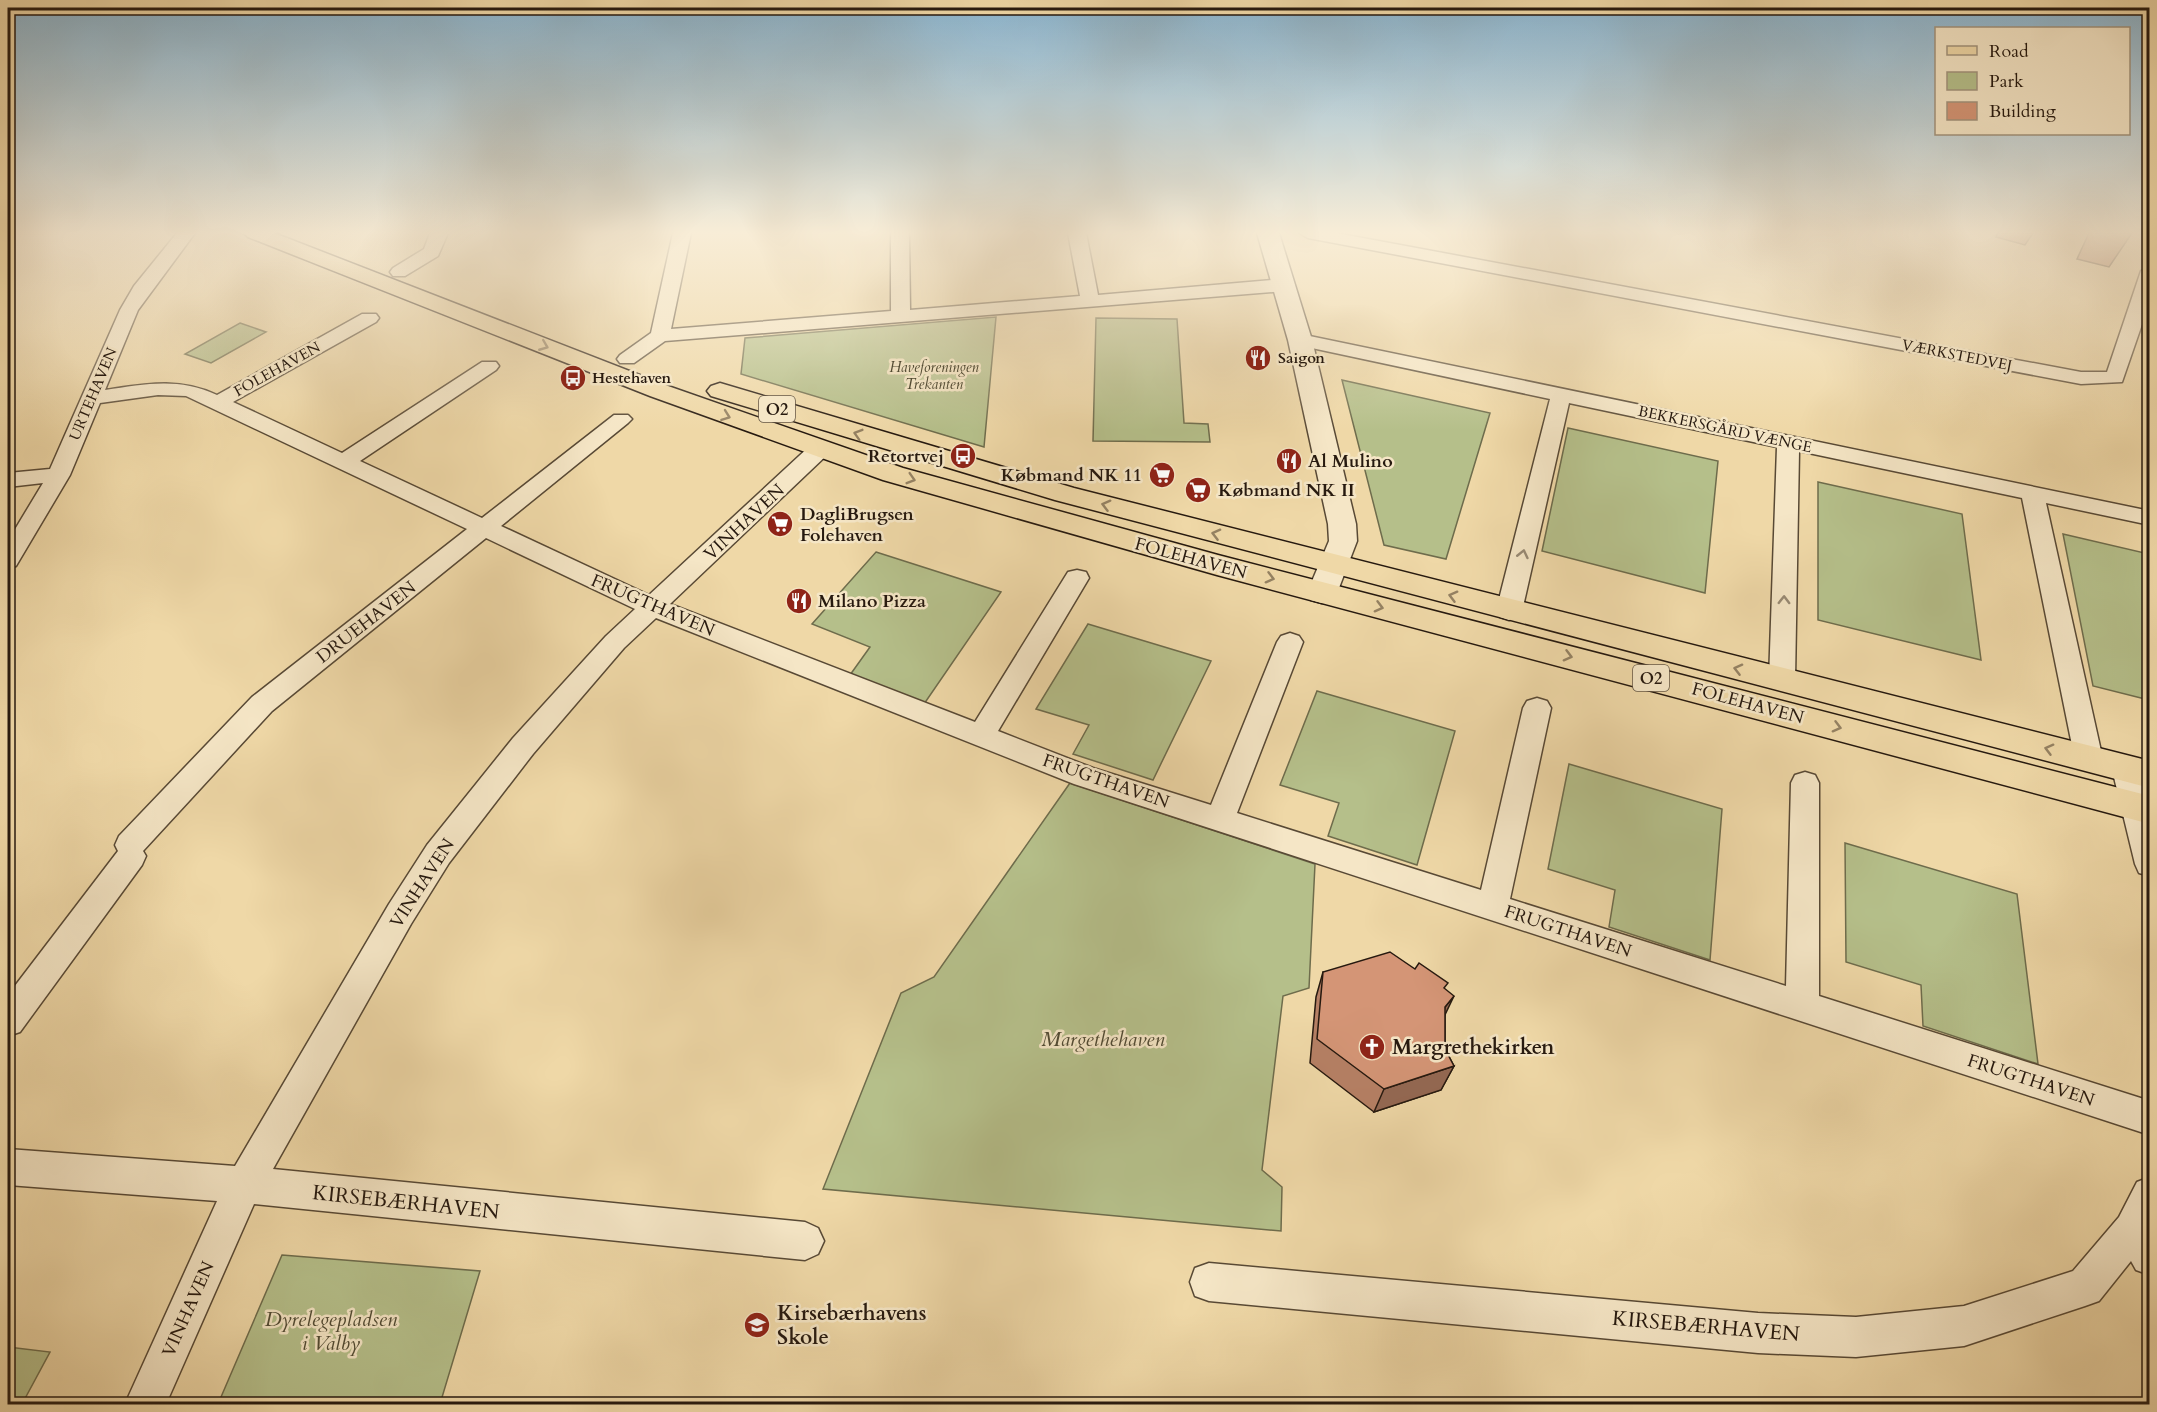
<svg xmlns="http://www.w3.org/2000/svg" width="2157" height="1412" viewBox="0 0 2157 1412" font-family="Cardo,serif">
  <rect width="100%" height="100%" fill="#efd8a7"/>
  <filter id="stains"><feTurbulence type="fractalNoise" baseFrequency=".00333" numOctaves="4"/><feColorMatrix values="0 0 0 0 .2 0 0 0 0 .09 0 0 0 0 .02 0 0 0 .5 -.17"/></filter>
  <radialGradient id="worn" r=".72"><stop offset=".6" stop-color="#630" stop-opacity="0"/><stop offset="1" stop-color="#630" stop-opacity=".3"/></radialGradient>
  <!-- green -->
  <path fill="#b5bf8a" stroke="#6e6c4c" stroke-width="1.5" d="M996,317L984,447L741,374L745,338Z
    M1096,318L1177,319L1184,423L1208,424L1210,442L1093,441Z
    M240,323L266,332L211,363L185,354Z
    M1342,380L1490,413L1446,559L1384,545Z
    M1568,428L1718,461L1705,593L1542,551Z
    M1818,482L1962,514L1981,660L1818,620Z
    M2063,534L2149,554V700L2093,686Z
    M876,552L1001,592L924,704L850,675L870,647L812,624Z
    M1088,624L1211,661L1153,780L1073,754L1089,725L1036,709Z
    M1317,691L1455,731L1417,865L1328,836L1339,803L1280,785Z
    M1569,764L1722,809L1710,960L1609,927L1615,890L1548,869Z
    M1070,783L1315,864L1309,988L1283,996L1262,1170L1282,1187L1281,1231L823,1189L901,993L934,977Z
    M1845,843L2017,894L2038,1064L1923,1026L1921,985L1846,962Z
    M282,1255L480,1271L440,1404H218Z
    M8,1347L50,1352L22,1404H8Z"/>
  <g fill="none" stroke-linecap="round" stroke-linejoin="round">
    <!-- minor casing -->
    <g stroke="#584935" stroke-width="3">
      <path id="minor" d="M177,233H195L138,310L105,390C146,384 178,377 217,395L362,314H376L379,318L376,322L233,402L342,453L482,362H496L499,366L496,370L360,461L482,518L614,415H628L632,419L628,423L501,526L649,595L812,444H828L831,449L828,454L670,604L975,722L1068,572L1077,570L1086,572L1089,578L998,731L1093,768L1211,805L1277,642L1281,636L1290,633L1299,636L1303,642L1237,813L1481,890L1523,708L1527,701L1537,698L1547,701L1551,708L1510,899L1786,986L1791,783L1795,775L1805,772L1815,775L1819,783V996L2150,1101V1135L1074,784L656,618L624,648L533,754L449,863L411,924L273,1169L805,1222L818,1228L824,1241L818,1254L805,1260L254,1204L166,1404H125L217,1201L8,1185V1149L235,1166L389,904L427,845L513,738L606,636L635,609L486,538L272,711L143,851L146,856L142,865L20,1032L8,1036V995L118,851L115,845L119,836L252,697L467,529L186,396L158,395L100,403L70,475L16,566L8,568V541L43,483L8,487V473L50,469L120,310L134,286Z
        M430,233H448L438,256L405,276H393L390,272L393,268L424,249Z
        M673,233H691L671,329L891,311V233H909L910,310L1080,296L1068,233H1086L1098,295L1285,279L1294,285L1285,291L665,341L634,363H620L617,359L620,355L651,333Z
        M1299,233H1336L2081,372H2107L2141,271L2150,266V301L2122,382L2081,384L1308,238Z
        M1300,334L2150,511V525L2046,503L2103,760L2099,768L2089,771L2079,768L2075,760L2022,498L1799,451L1795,680L1791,687L1782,690L1773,687L1769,680L1777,447L1569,403L1522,611L1518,617L1509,620L1500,617L1496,611L1550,399L1293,344L1290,340Z
        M2126,758L2136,761C2155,796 2150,838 2150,876L2139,873L2135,864L2112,769L2116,761Z
        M2150,1177V1275L2136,1270L2131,1261L2099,1301L2085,1306L1964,1346L1856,1357L1758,1353L1209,1301L1195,1296L1190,1282L1195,1268L1209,1263L1758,1313L1856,1317L1964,1306L2073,1271L2119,1217L2137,1182Z"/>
    </g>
    <!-- tertiary casing -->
    <g stroke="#584935" stroke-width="3">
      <path id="tertiary" d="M1257,233H1279L1312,340L1356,524L1357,541L1337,593L1333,600L1322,603L1311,600L1307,593L1329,541L1328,524L1288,340Z"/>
    </g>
    <!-- primary casing -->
    <g stroke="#26190f" stroke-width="3">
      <path id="primary" d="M244,233H274L668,386L903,468L1218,555L2150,796V824L1217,575L883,480L650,396L248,237Z
        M720,383L1074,488L2150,761V788L1055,500L711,396L707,391L711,386Z"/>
    </g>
    <!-- minor -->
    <use href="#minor" fill="#f5e6c6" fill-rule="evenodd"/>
    <!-- tertiary -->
    <use href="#tertiary" fill="#f5e6c6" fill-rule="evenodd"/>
    <!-- primary -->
    <use href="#primary" fill="#efd8a7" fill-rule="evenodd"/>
  </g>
  <!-- wall -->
  <path fill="#b68065" stroke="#26190f" stroke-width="1.5" d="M1998,233H2033L2025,245L1996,237Z
    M2089,233H2132L2109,267L2077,259Z
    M1323,972L1445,990V1049L1454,1066L1441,1090L1374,1112L1310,1063L1316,997Z"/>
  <!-- shaded-wall -->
  <path fill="#946853" stroke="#26190f" stroke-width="1.5" d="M1454,996L1442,1021L1445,1007Z
    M1454,1066L1441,1090L1374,1112L1384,1089Z"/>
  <!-- building -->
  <path fill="#d49576" stroke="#26190f" stroke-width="1.5" d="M1390,952L1415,969L1419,963L1448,983L1444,988L1454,996L1445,1007V1049L1454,1066L1384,1089L1317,1039L1323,972Z"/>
  <!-- one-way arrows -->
  <defs><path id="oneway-chevron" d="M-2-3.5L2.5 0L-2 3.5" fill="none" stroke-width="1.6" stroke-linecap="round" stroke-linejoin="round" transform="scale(1.5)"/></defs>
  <g stroke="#958263">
    <use href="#oneway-chevron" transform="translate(544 346) rotate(22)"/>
    <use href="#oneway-chevron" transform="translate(726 416) rotate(20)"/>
    <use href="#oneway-chevron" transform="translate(858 434) rotate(-163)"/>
    <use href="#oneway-chevron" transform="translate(911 479) rotate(17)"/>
    <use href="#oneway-chevron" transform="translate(1106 505) rotate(-165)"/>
    <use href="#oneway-chevron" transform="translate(1216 534) rotate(-166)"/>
    <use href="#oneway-chevron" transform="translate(1270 578) rotate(15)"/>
    <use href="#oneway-chevron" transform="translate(1453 596) rotate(-165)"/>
    <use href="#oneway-chevron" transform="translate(1379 607) rotate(15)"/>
    <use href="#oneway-chevron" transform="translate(1568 656) rotate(15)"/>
    <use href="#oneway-chevron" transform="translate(1738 669) rotate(-166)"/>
    <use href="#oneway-chevron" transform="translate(1837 727) rotate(15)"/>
    <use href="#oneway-chevron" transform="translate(2049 749) rotate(-165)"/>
  </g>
  <g stroke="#988a74">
    <use href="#oneway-chevron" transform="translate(1523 554) rotate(-77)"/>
    <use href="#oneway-chevron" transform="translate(1784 600) rotate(-89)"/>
  </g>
  <!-- sky -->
  <linearGradient id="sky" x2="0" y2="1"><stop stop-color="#8ab6d2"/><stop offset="0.54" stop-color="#f8edd7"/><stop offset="1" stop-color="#f8edd7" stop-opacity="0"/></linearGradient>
  <rect width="2157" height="431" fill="url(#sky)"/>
  <!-- icons -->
  <defs>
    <g id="restaurant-disc" transform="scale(1.35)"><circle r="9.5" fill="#8f2418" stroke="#f5e6c6"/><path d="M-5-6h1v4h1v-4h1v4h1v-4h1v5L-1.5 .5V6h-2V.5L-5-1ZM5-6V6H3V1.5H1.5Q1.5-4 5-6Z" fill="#fff"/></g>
    <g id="bus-disc" transform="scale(1.35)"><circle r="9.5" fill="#8f2418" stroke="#f5e6c6"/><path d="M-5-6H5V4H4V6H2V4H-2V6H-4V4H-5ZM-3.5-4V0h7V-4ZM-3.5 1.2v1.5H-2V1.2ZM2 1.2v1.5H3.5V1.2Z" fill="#fff"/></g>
    <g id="supermarket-disc" transform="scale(1.35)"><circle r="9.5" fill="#8f2418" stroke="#f5e6c6"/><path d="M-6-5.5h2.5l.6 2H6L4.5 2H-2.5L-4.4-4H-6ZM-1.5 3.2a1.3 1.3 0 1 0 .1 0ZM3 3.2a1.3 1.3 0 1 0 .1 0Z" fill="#fff"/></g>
    <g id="church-disc" transform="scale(1.35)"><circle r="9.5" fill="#8f2418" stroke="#f5e6c6"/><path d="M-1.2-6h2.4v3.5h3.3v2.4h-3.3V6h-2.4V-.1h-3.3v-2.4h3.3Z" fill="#fff"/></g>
    <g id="school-disc" transform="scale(1.35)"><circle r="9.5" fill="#8f2418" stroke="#f5e6c6"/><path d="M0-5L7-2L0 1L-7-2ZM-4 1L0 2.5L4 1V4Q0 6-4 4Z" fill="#fff"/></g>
  </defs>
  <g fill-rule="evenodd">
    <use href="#restaurant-disc" x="1258" y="358"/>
    <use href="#bus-disc" x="573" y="378"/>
    <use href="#bus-disc" x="963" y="456"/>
    <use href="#restaurant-disc" x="1289" y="461"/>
    <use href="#supermarket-disc" x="1162" y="475"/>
    <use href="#supermarket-disc" x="1198" y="490"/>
    <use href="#supermarket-disc" x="780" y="524"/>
    <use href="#restaurant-disc" x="799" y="601"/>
    <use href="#church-disc" x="1372" y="1047"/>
    <use href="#school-disc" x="757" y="1325"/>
  </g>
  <g text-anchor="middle" stroke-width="5" stroke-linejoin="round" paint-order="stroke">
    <!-- far-street labels -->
    <g font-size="15" fill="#26190f" stroke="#f5e6c6">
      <text transform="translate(1957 355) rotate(11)" y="5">VÆRKSTEDVEJ</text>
      <text transform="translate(277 369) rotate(-29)" y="5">FOLEHAVEN</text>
      <text transform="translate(93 394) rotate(-67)" y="5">URTEHAVEN</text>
      <text transform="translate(1725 429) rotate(12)" y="5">BEKKERSGÅRD VÆNGE</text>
    </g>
    <!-- far-poi labels -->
    <g font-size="15" font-weight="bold" fill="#26190f" stroke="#f5e6c6" text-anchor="start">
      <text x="1278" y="363">Saigon</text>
      <text x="592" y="383">Hestehaven</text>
    </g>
    <!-- far-park labels -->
    <g font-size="15" font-style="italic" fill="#514b34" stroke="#f5e6c6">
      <text x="934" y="372">Haveforeningen<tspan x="934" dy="17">Trekanten</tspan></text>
    </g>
    <!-- shield labels -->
    <g fill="#f5e6c6" stroke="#645646" stroke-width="1.5">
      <rect x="759" y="396" width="36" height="26" rx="4.5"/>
      <rect x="1633" y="665" width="36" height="26" rx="4.5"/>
    </g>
    <g font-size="16" font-weight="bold" fill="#26190f">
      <text x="777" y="415">O2</text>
      <text x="1651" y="684">O2</text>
    </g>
    <!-- poi labels -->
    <g font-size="18" font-weight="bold" fill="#26190f" stroke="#f5e6c6" text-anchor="start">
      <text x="944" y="462" text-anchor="end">Retortvej</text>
      <text x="1308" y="467">Al Mulino</text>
      <text x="1142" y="481" text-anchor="end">Købmand NK 11</text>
      <text x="1218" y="496">Købmand NK II</text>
      <text x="800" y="520">DagliBrugsen<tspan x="800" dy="21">Folehaven</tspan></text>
      <text x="818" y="607">Milano Pizza</text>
    </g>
    <!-- street labels -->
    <g font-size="18" fill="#26190f" stroke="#f5e6c6">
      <text transform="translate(744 522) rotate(-43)" y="6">VINHAVEN</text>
      <text transform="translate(1191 558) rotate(15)" y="6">FOLEHAVEN</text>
      <text transform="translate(653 605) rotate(23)" y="6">FRUGTHAVEN</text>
      <text transform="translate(366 622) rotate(-38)" y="6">DRUEHAVEN</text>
      <text transform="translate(1748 703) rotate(15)" y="6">FOLEHAVEN</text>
      <text transform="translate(1106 781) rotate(19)" y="6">FRUGTHAVEN</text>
      <text transform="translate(422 883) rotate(-57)" y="6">VINHAVEN</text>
      <text transform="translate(1568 931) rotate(18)" y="6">FRUGTHAVEN</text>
      <text transform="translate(2031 1080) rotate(18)" y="6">FRUGTHAVEN</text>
      <text transform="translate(188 1309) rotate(-66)" y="6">VINHAVEN</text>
    </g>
    <!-- near-park labels -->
    <g font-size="21" font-style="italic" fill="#514b34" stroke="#f5e6c6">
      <text x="1103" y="1046">Margethehaven</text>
      <text x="331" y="1326">Dyrelegepladsen<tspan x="331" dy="24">i Valby</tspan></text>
    </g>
    <!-- near-poi labels -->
    <g font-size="21" font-weight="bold" fill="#26190f" stroke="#f5e6c6" text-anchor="start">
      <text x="1392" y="1054">Margrethekirken</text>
      <text x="777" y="1320">Kirsebærhavens<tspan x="777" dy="24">Skole</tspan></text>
    </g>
    <!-- near-street labels -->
    <g font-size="21" fill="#26190f" stroke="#f5e6c6">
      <text transform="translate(406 1202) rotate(6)" y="7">KIRSEBÆRHAVEN</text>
      <text transform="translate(1706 1326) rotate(5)" y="7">KIRSEBÆRHAVEN</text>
    </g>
  </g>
  <!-- margin -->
  <rect width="2157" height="1412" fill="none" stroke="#efd8a7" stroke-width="30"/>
  <rect x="9" y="9" width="2139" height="1394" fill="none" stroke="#26190f" stroke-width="3"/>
  <rect x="15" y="15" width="2127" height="1382" fill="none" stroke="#26190f" stroke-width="1.5"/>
  <!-- legend -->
  <rect x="1935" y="27" width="195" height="108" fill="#f5e6c6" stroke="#a2947d" stroke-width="1.5"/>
  <rect x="1947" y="46" width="30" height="9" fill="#efd8a7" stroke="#a2947d" stroke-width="1.5"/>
  <text x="1989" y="57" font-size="18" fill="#26190f">Road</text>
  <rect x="1947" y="72" width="30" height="18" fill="#b5bf8a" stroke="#a2947d" stroke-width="1.5"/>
  <text x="1989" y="87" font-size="18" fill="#26190f">Park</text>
  <rect x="1947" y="102" width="30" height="18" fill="#d49576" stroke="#a2947d" stroke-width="1.5"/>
  <text x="1989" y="117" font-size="18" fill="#26190f">Building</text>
  <rect width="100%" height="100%" filter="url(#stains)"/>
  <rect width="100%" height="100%" fill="url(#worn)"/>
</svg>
